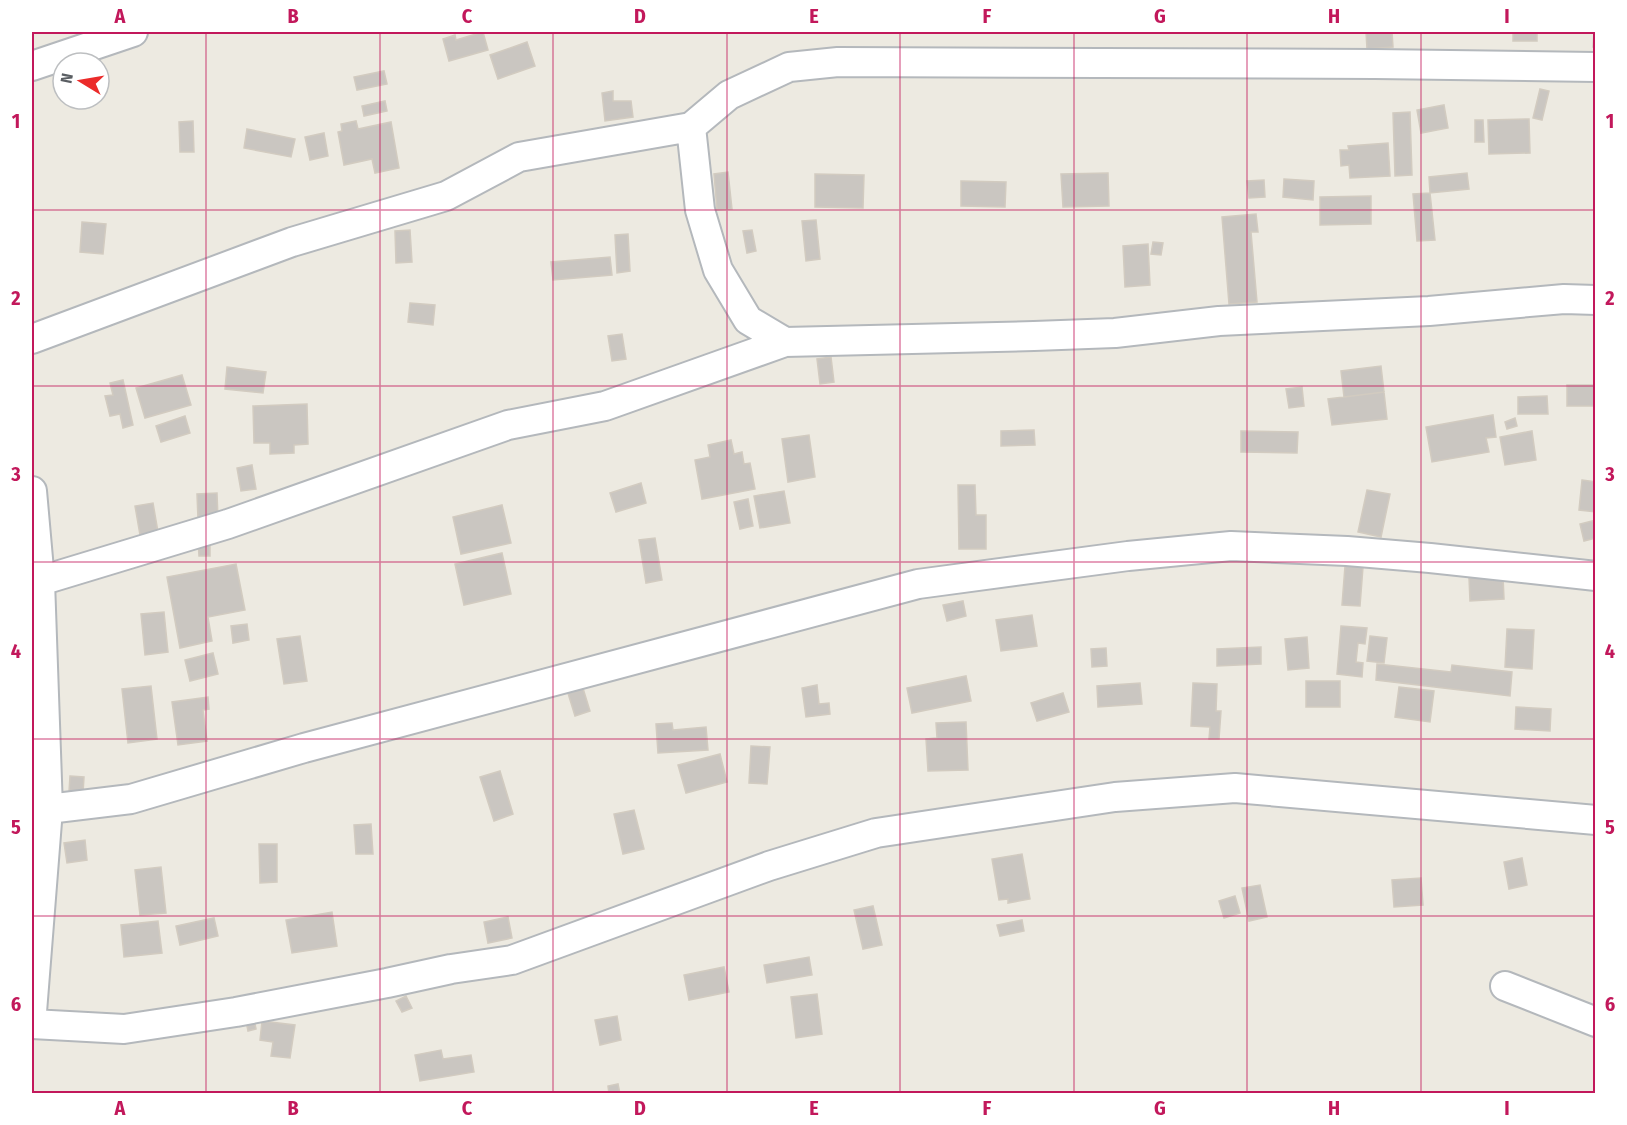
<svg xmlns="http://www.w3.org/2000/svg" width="1627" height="1125" viewBox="0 0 1627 1125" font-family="'Fira Sans Condensed',sans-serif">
  <rect width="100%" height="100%" fill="#edeae1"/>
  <!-- building -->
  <path fill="#cac6c1" stroke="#d2cbc0" stroke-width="1.5" d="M483,32L488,50L449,61L443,39L455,35L456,40Z
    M1366,32H1392L1393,47L1367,49Z
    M1513,32H1537V41H1513Z
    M1594,32H1596V47H1593Z
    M527,42L535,66L498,79L490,55Z
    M384,71L387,84L357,90L354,77Z
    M1540,89L1549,91L1542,120L1533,118Z
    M613,91V101H631L633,117L605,121L602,93Z
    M385,101L387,111L364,116L362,106Z
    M1444,105L1448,128L1421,133L1417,110Z
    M1410,112L1412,175L1395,176L1393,113Z
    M1529,119L1530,153L1489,154L1488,120Z
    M1475,120H1483L1484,142H1475Z
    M193,121L194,152H180L179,122Z
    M356,121L358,129L391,122L399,168L375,173L372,159L344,165L338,132L342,131L341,124Z
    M247,129L295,139L291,157L244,148Z
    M324,133L328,156L310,160L305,137Z
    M1388,143L1390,176L1350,178L1349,165L1341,166L1340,150H1349L1348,146Z
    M728,172L732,209L717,210L714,174Z
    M1108,173L1109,206L1063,207L1061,174Z
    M1467,173L1469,189L1430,193L1429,177Z
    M815,174L864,175L863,208L815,207Z
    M1284,179L1314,181L1313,200L1283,197Z
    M1264,180L1265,197L1249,198L1247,181Z
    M961,181L1006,182L1005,207L961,206Z
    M1430,193L1435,240L1417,241L1413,194Z
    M1371,196V224L1320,225V197Z
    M1256,214L1258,232H1251L1257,302L1229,304L1222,217Z
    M816,220L820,259L806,261L802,221Z
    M82,222L106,224L103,254L80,252Z
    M410,230L412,262L396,263L395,231Z
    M752,230L756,251L747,253L743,231Z
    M628,234L630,271L617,273L615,235Z
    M1153,242L1163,243L1161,255L1151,254Z
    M1148,244L1150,285L1125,287L1123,246Z
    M610,257L612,275L553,280L551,262Z
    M410,303L435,305L433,325L408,322Z
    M622,334L626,359L612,361L608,336Z
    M831,357L834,382L820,384L817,359Z
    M1381,366L1384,392L1344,397L1341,371Z
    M227,367L266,372L263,393L225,389Z
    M182,375L191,405L145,418L136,388Z
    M123,380L133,425L123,428L120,414L110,416L105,396L113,395L110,383Z
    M1567,385H1596V406H1567Z
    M1302,387L1304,406L1289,408L1286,389Z
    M1384,392L1387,419L1332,425L1328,399Z
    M1547,396L1548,414H1518V397Z
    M307,404L308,444L294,445V453L270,454V443H254L253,406Z
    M1493,415L1496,437L1486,438L1489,452L1432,462L1426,427Z
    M185,416L190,433L161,442L156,426Z
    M1515,418L1517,426L1507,429L1505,422Z
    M1034,430L1035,445L1001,446V431Z
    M1241,431L1298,432L1297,453L1241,452Z
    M1532,431L1536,460L1505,465L1500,437Z
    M809,435L815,477L788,482L782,439Z
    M731,440L734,454L742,452L744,464L750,463L755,489L702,499L695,460L710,457L708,445Z
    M252,465L256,489L241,491L237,468Z
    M1582,480L1596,482V512L1579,510Z
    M641,483L646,503L616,512L610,493Z
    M958,485H975L976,515H986V549H959Z
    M1367,490L1390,494L1381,537L1358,532Z
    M784,491L790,523L760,528L754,496Z
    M217,493L218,519H198L197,494Z
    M748,499L753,526L740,529L734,502Z
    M153,503L158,532L140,535L135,506Z
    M502,505L511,543L461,554L453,517Z
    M1596,520V538L1584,541L1580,524Z
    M655,538L662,580L646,583L639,540Z
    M210,540V556H199L198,541Z
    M502,553L511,594L464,605L455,564Z
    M236,564L245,610L208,617L212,641L180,648L167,577Z
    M1345,566L1363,567L1360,606L1342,605Z
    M1503,577L1504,599L1470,601L1469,578Z
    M963,601L966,616L947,621L943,605Z
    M164,612L168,652L145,655L141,614Z
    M1032,615L1037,646L1001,651L996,620Z
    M247,624L249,640L233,643L231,626Z
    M1341,626L1367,628L1365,644L1358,643L1356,662L1363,663L1362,677L1337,674Z
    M1507,629L1534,630L1532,669L1505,667Z
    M300,636L307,681L284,684L277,639Z
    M1370,636L1387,638L1384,663L1367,661Z
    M1307,637L1309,668L1288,670L1285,639Z
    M1261,647V664L1217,666V649Z
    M1106,648L1107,666L1092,667L1091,649Z
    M213,653L218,674L190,681L185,660Z
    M1377,664L1451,672L1452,665L1512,672L1510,696L1376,680Z
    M966,676L971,701L912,713L907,688Z
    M1306,681H1340V707H1306Z
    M1140,683L1142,704L1098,707L1097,686Z
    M1193,683L1217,684L1216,711H1221L1219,739H1209L1210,727L1191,726Z
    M582,685L590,711L575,716L567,690Z
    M817,685L819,704L829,703L830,714L806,717L802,688Z
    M151,686L157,739L128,743L122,689Z
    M1399,687L1434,691L1430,722L1395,717Z
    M1063,693L1069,712L1037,721L1031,703Z
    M208,697L209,709L203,710L207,741L178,745L172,702Z
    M1516,707L1551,709L1550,731L1515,729Z
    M966,722L968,770L928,771L926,739L937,738L936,723Z
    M672,723L673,730L706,727L708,750L658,753L656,724Z
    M751,746L770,747L767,784L749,783Z
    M720,754L727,782L686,793L678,765Z
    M500,771L513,814L494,821L480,777Z
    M70,776L84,777L83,793L69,792Z
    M634,810L644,849L623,854L614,814Z
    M371,824L373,854H356L354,825Z
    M85,840L87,860L67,863L64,843Z
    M259,844H277V882L260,883Z
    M1022,854L1030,899L1008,903V899L999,900L992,859Z
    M1522,858L1527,885L1509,889L1504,862Z
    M161,867L166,913L140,915L135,870Z
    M1421,878L1423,905L1394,907L1392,880Z
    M1260,885L1267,917L1249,921L1242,888Z
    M1235,896L1240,913L1224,918L1219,901Z
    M873,906L882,945L863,949L854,910Z
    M332,912L337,946L292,953L286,920Z
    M508,917L512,938L488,943L484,922Z
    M214,918L218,936L180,945L176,926Z
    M1022,920L1024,931L1000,936L997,925Z
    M158,921L162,953L124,957L121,925Z
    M809,957L812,975L767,983L764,965Z
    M724,967L729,992L689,1000L684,975Z
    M817,994L822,1034L796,1038L791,997Z
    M406,996L412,1008L402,1012L396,1001Z
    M617,1016L621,1040L600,1045L595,1020Z
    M254,1019L256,1029L248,1031L246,1021Z
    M262,1021L295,1025L290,1058L271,1056L273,1042L260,1040Z
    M441,1050L443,1059L471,1055L474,1072L420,1081L415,1055Z
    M618,1084L620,1094H609L608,1086Z"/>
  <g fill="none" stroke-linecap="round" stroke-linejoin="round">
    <!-- minor casing -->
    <g stroke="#b4b8bc" stroke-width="32">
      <path id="minor" d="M32,66L133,32
        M691,127L700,210L718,270L748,320L785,342
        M32,339L292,242L446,196L519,157L691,127L729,95L789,67L838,62L1375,64L1596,67
        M32,491L40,581L48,809L32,1012
        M40,581L228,524L508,425L605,406L785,342L1034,336L1115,333L1219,321L1429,311L1564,299L1596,300
        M48,809L131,799L304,748L918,584L1128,556L1231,546L1347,551L1430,558L1596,576
        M1505,986L1596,1022
        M32,1024L124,1029L236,1012L387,983L451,969L512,960L769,866L876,833L1115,797L1235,788L1596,820"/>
    </g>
    <!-- minor -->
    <use href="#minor" stroke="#fff" stroke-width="28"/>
  </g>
  <!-- grid -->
  <path fill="none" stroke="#c2185b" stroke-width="1.5" stroke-opacity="0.55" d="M206,32V1094M380,32V1094M553,32V1094M727,32V1094M900,32V1094M1074,32V1094M1247,32V1094M1421,32V1094M32,210H1596M32,386H1596M32,562H1596M32,739H1596M32,916H1596"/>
  <!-- border -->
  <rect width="1627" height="1125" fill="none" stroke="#ffffff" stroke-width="66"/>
  <!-- north arrow -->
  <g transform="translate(81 81) rotate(281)"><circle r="28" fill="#ffffff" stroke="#bdbfc1" stroke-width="1.5"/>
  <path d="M0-4.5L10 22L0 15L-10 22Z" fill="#eb2b2a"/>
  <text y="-9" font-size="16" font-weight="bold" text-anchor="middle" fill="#5a5e63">N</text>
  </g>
  <rect x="33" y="33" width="1561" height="1059" fill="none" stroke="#c2185b" stroke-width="2"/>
  <g font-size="20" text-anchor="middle" font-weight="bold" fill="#c2185b">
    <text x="120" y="23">A</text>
    <text x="293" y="23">B</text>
    <text x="467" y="23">C</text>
    <text x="640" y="23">D</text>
    <text x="814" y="23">E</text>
    <text x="987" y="23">F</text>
    <text x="1160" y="23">G</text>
    <text x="1334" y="23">H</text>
    <text x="1507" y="23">I</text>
    <text x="16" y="128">1</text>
    <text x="1610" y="128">1</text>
    <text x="16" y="305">2</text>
    <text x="1610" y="305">2</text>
    <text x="16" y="481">3</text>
    <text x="1610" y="481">3</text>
    <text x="16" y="658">4</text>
    <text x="1610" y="658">4</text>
    <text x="16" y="834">5</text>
    <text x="1610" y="834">5</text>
    <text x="16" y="1011">6</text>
    <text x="1610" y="1011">6</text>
    <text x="120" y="1115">A</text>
    <text x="293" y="1115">B</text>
    <text x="467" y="1115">C</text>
    <text x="640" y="1115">D</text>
    <text x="814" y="1115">E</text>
    <text x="987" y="1115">F</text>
    <text x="1160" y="1115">G</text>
    <text x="1334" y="1115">H</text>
    <text x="1507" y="1115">I</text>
  </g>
</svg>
